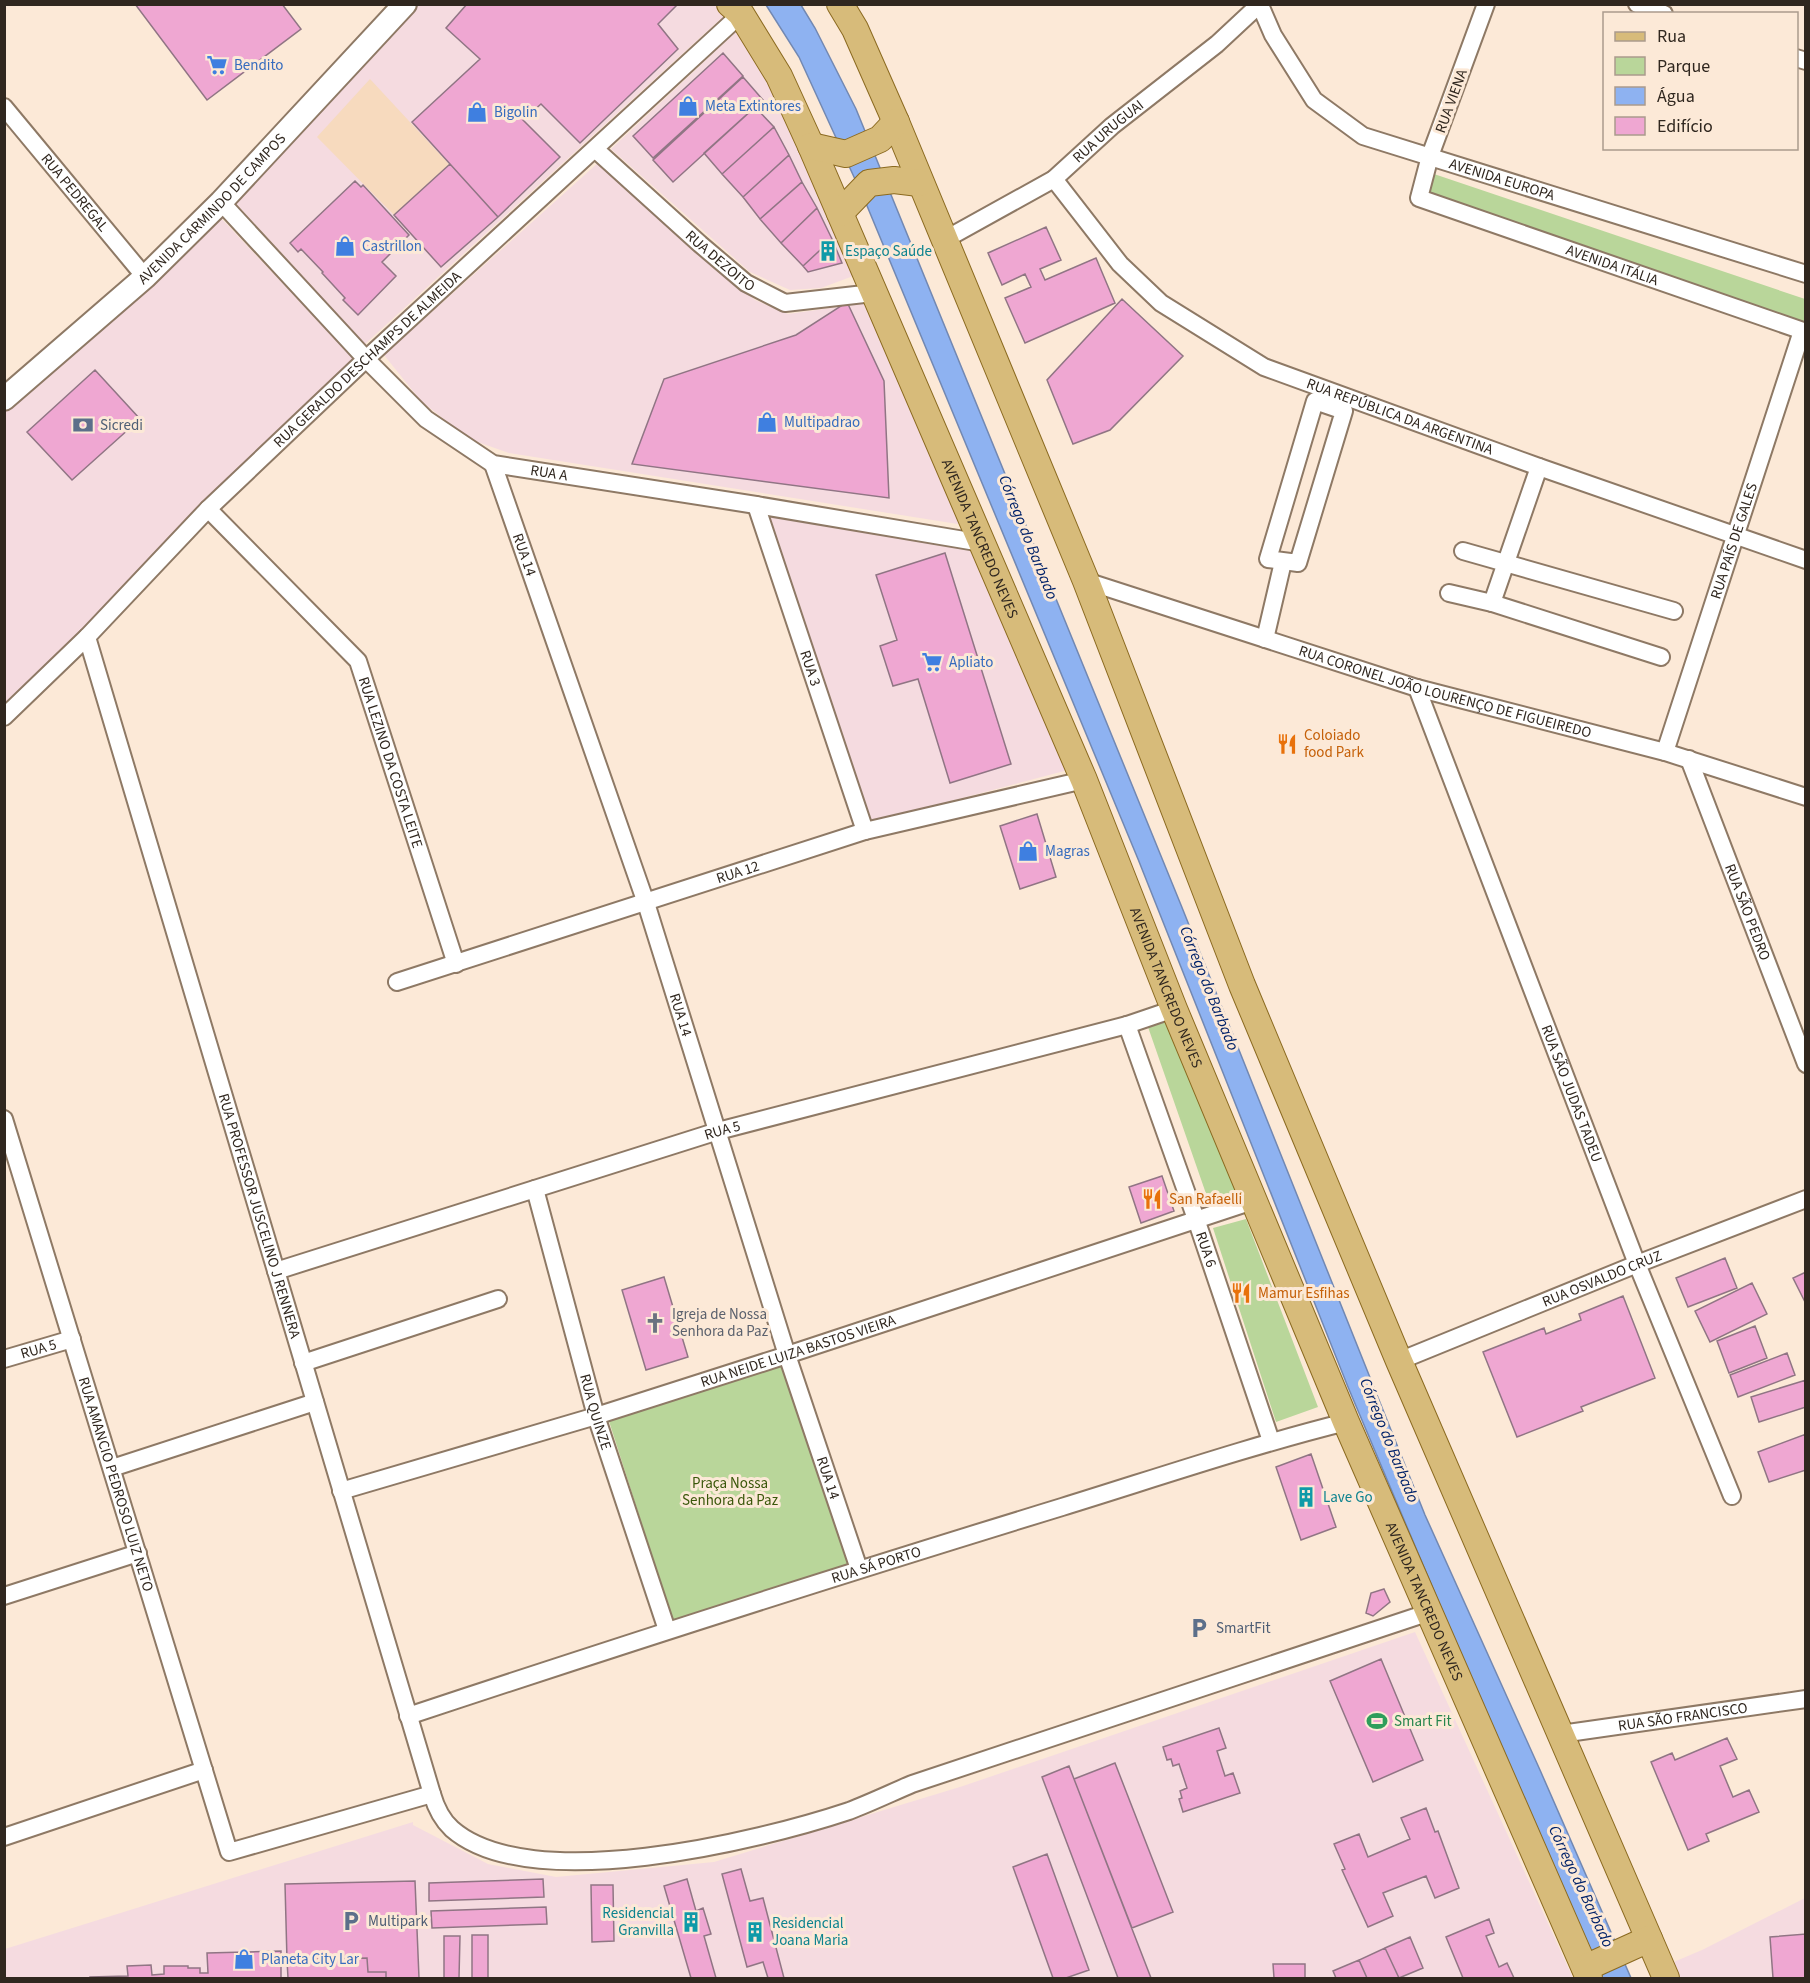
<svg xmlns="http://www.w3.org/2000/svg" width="1810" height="1983" viewBox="0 0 1810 1983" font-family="'Source Sans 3',sans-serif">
  <rect width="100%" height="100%" fill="#fce9d7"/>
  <!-- commercial -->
  <path fill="#f5dbe0" d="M715,4L726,14L365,344L232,199L414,5Z
    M738,30L775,89L856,275L821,288L790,290L750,272L611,149Z
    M599,162L755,300L788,314L867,303L964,525L509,453L469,439L421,401L384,355Z
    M219,216L354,359L5,705V407Z
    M769,515L974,549L1068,770L872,822Z
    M1415,1632L1573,1978H5V1949L413,1822V1825L488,1864L556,1877L714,1862L963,1786Z
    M1805,1898V1978H1676L1669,1964L1702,1950Z"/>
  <!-- built -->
  <path fill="#f7dabe" d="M370,79L498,217L441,267L394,215L317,137Z"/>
  <!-- green -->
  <path fill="#b9d69a" d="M1434,174L1805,299V328L1428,197Z
    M1170,1021L1246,1198L1211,1208L1148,1027Z
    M1246,1219L1318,1407L1276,1422L1213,1228Z
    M786,1361L851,1564L673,1622L608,1418Z"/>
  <!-- water -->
  <path fill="#8eb2f1" stroke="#7288b2" stroke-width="1.5" d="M766,5H801L815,28L856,109L1181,905L1425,1515L1540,1770L1631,1978H1600L1477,1693L1348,1387L1138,859L865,201L799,57Z"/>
  <!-- building -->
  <path fill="#efa7d2" stroke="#907584" stroke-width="1.5" d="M135,4H282L301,29L207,100Z
    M467,4H678L658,24L678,49L580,143L541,104L523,120L560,157L498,217L412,122L480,59L446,28Z
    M723,53L743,76L653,158L633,136Z
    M743,77L763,100L673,182L653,160Z
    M755,107L774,127L722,174L704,153Z
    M774,127L789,155L743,197L722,174Z
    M789,155L802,182L760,219L743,197Z
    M450,164L498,217L441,267L394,215Z
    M355,181L361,187L363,185L409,235L382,262L396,276L358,315L343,300L345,298L322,273L323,272L301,249L298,252L290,243Z
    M802,182L817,208L781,243L760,219Z
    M817,208L832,239L803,266L781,243Z
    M1046,227L1061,260L1040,269L1045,280L1096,258L1115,303L1025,343L1005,298L1031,287L1025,274L1002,285L988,253Z
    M832,239L842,263L808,272L803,266Z
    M1122,299L1183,356L1110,430L1073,444L1047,380Z
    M847,302L884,381L889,498L632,464L664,379L796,335Z
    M95,370L140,419L72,480L27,432Z
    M945,553L1011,764L950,783L918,679L893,686L880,646L897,640L876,575Z
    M1037,814L1056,877L1020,889L1000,826Z
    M1162,1176L1174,1211L1141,1223L1129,1187Z
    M1725,1258L1737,1288L1688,1307L1676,1278Z
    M1806,1272V1304L1793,1278Z
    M664,1277L688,1357L646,1370L622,1290Z
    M1752,1283L1767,1314L1710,1342L1695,1311Z
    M1623,1296L1655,1378L1581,1407L1583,1411L1517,1437L1483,1352L1544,1328L1546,1334L1581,1320L1579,1314Z
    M1755,1326L1767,1358L1729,1373L1717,1341Z
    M1787,1353L1795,1375L1738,1397L1730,1375Z
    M1806,1380V1407L1759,1422L1751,1397Z
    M1806,1434V1470L1769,1482L1758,1452Z
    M1311,1454L1336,1527L1301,1540L1276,1467Z
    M1384,1589L1390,1602L1373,1616L1366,1613L1371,1593Z
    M1381,1659L1423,1760L1373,1782L1330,1681Z
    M1219,1728L1226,1748L1217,1751L1225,1776L1233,1773L1240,1793L1183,1812L1179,1799L1182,1798L1180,1791L1187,1788L1179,1764L1173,1766L1171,1759L1167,1760L1163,1747Z
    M1727,1738L1737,1759L1720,1766L1733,1797L1749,1790L1759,1812L1706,1834L1709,1841L1688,1850L1651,1762L1672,1753L1675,1760Z
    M1115,1763L1173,1912L1132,1928L1074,1779Z
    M1069,1766L1074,1779L1151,1978H1118L1042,1777Z
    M1426,1808L1435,1832L1438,1831L1459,1888L1435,1898L1426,1876L1383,1893L1393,1916L1368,1927L1342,1870L1345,1869L1334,1844L1359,1834L1368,1857L1410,1839L1401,1818Z
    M1047,1854L1089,1970L1066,1978H1053L1013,1867Z
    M741,1869L750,1901L763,1898L784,1978H768L763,1962L747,1967L722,1874Z
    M543,1879L544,1897L429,1901V1883Z
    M687,1879L696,1911L703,1908L711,1934L704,1936L716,1978H691L664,1886Z
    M415,1881L419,1978H386V1972H368L367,1958L287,1960L285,1884Z
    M591,1885H613L614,1941L592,1942Z
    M546,1907L547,1924L432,1928L431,1911Z
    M1489,1919L1494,1933L1486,1936L1499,1967L1507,1963L1514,1978H1463L1446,1937Z
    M1806,1934V1978H1773L1770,1937Z
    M472,1935H488V1978H472Z
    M444,1936H460L459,1978H444Z
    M1410,1937L1423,1968L1399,1978L1385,1948Z
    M1385,1948L1399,1978H1367L1359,1960Z
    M281,1951V1978H90V1977L128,1976L127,1966L151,1965L152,1975L164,1974V1966H188V1968H200V1973H208L207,1953Z
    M367,1958L368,1972H386V1978H288L287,1960Z
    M1359,1960L1367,1978H1336L1333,1971Z
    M1273,1964H1305V1978H1274Z"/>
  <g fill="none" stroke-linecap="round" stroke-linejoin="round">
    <!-- street casing -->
    <g stroke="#8e7965" stroke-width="20">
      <g id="street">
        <path id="s1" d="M1486,4L1430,156L1419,198L1806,332"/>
        <path d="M1637,4L1664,14"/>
        <path id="s2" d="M1260,5L1273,35L1314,100L1363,136L1806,274"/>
        <path d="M1796,58L1806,61"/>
        <path id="s3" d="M4,107L145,277"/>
        <path id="s4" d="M595,149L700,244L746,283L785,303L873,293"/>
        <path id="s5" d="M1054,179L1120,264L1161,303L1264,367L1539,467L1806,560"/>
        <path id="s6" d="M221,202L366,359L426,419L493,464L756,505L982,543"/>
        <path id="s7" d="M944,240L1054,179L1112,126L1217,44L1260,4"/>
        <path d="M1315,401L1344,411L1298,563L1268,559Z"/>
        <path id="s8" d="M493,464L646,903L787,1355L859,1569"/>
        <path id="s9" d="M756,505L865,831"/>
        <path id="s10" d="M208,509L358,661L456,964"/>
        <path d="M1463,551L1674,611"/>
        <path id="s11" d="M1086,581L1417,688L1665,752L1806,797"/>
        <path d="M1449,593L1492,603L1661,657"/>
        <path d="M1492,603L1539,467"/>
        <path id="s12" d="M87,637L432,1794C436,1808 441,1819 452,1829C530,1897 759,1841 849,1811C870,1803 891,1793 912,1784L1430,1612"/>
        <path d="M1265,639L1283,562"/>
        <path id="s13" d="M1417,688L1637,1264L1732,1496"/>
        <path id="s14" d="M4,717L87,637L208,509L366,359L741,14"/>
        <path id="s15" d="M1665,752L1802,331"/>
        <path id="s16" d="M1689,759L1806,1064"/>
        <path id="s17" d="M397,982L865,831L1084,780"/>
        <path id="s18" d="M1127,1025L1196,1219L1271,1441"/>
        <path id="s19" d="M4,1119L229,1852L432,1794"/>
        <path id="s20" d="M535,1189L596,1416L667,1630"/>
        <path id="s21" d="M276,1271L718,1131L1127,1025L1174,1009"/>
        <path id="s22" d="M4,1359L72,1339"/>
        <path id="s23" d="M1399,1361L1637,1264L1806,1199"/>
        <path d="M303,1363L498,1299"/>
        <path d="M112,1468L315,1402"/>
        <path id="s24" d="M341,1491L596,1416L787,1355L1253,1201"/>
        <path d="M4,1596L138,1553"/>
        <path id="s25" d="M408,1716C625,1644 843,1574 1062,1507C1156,1478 1250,1446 1346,1422"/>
        <path id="s26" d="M1561,1734L1806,1699"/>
        <path d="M4,1837L204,1770"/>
      </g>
    </g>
    <!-- secondary casing -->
    <g stroke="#8e7965" stroke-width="26">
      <g id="secondary">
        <path id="s27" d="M4,399L145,277L221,202L405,4"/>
      </g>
    </g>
    <!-- primary casing -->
    <g stroke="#8b6a20" stroke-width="28">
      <g id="primary">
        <path id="s28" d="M730,4L741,14L779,76L811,146L1084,780L1174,1009L1346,1422L1589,1978"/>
        <path d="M840,4L855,29L896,122L1086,581L1242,985L1399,1361L1666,1978"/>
        <path d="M811,146L846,154L880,139L896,122"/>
        <path d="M840,213L869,183L894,180L919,183"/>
        <path d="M1585,1968L1649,1939"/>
      </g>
    </g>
    <!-- street -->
    <use href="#street" stroke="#fff" stroke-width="16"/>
    <!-- secondary -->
    <use href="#secondary" stroke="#fff" stroke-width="22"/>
    <!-- primary -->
    <use href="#primary" stroke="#d7bb7a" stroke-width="26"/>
  </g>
  <!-- icons -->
  <defs>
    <g id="supermarket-bare" transform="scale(1.62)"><path d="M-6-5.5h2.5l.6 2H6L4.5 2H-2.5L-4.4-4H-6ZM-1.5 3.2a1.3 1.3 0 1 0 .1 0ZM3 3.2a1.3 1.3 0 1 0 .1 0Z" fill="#3f7fe0" stroke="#fce9d7" stroke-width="2.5" paint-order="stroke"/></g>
    <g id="shop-bare" transform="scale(1.62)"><path d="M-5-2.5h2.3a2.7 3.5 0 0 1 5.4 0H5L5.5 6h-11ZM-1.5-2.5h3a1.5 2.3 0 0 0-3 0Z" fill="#3f7fe0" stroke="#fce9d7" stroke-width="2.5" paint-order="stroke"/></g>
    <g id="building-bare" transform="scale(1.62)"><path d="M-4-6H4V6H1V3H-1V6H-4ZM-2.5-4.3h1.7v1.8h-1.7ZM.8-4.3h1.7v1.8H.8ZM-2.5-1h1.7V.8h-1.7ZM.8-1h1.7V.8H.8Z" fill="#0f9aa8" stroke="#fce9d7" stroke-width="2.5" paint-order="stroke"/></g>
    <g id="bank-bare" transform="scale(1.62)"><path d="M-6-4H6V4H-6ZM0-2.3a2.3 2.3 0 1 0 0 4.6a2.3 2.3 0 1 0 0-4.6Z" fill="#5c6f8a" stroke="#fce9d7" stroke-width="2.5" paint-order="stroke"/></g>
    <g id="restaurant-bare" transform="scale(1.62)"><path d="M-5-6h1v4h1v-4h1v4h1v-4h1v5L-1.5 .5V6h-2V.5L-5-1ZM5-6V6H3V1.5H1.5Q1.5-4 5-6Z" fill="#e8710a" stroke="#fce9d7" stroke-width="2.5" paint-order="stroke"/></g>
    <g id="church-bare" transform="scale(1.62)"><path d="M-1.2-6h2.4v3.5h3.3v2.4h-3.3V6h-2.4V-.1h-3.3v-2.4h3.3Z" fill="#6b7280" stroke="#fce9d7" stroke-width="2.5" paint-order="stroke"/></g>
    <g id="parking-bare" transform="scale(1.62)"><path d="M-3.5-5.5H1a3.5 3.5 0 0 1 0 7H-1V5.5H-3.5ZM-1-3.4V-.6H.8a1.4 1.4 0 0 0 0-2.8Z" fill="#5c6f8a" stroke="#fce9d7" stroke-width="2.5" paint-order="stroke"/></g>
    <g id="stadium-bare" transform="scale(1.62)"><path d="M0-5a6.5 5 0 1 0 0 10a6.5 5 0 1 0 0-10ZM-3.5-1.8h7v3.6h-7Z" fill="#2e9e5b" stroke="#fce9d7" stroke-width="2.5" paint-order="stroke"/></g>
  </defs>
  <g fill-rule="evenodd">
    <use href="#supermarket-bare" x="217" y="65"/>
    <use href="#shop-bare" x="688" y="106"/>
    <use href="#shop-bare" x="477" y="112"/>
    <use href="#shop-bare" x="345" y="246"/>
    <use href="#building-bare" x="828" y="251"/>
    <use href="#shop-bare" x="767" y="422"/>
    <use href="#bank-bare" x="83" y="425"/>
    <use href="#supermarket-bare" x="932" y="662"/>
    <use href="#restaurant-bare" x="1287" y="744"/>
    <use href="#shop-bare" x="1028" y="851"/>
    <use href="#restaurant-bare" x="1152" y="1199"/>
    <use href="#restaurant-bare" x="1241" y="1293"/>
    <use href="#church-bare" x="655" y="1323"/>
    <use href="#building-bare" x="1306" y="1497"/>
    <use href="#parking-bare" x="1199" y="1628"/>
    <use href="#stadium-bare" x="1377" y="1721"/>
    <use href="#parking-bare" x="351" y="1921"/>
    <use href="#building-bare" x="691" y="1922"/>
    <use href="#building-bare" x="755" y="1932"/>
    <use href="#shop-bare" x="244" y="1959"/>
  </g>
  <g text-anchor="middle" stroke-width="6" stroke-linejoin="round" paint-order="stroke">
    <!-- shop labels -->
    <g font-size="15" fill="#366cbe" stroke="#fce9d7" text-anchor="start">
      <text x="234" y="70">Bendito</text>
      <text x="705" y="111">Meta Extintores</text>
      <text x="494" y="117">Bigolin</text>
      <text x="362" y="251">Castrillon</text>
      <text x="784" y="427">Multipadrao</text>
      <text x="949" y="667">Apliato</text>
      <text x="1045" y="856">Magras</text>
      <text x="261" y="1964">Planeta City Lar</text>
    </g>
    <!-- street labels -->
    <g font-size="15" fill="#30271f" stroke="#fce9d7">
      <text transform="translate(1451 101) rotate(-70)" y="5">RUA VIENA</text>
      <text dy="5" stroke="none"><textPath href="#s7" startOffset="198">RUA URUGUAI</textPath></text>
      <text dy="5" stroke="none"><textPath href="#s2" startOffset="316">AVENIDA EUROPA</textPath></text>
      <text dy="5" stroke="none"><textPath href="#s3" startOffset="111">RUA PEDREGAL</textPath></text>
      <text dy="5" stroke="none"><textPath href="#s27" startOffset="282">AVENIDA CARMINDO DE CAMPOS</textPath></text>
      <text dy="5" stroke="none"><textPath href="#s4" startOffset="168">RUA DEZOITO</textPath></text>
      <text dy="5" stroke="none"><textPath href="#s1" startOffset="410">AVENIDA ITÁLIA</textPath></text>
      <text dy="5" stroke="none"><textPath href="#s14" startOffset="510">RUA GERALDO DESCHAMPS DE ALMEIDA</textPath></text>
      <text dy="5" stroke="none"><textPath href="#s5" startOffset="430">RUA REPÚBLICA DA ARGENTINA</textPath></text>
      <text dy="5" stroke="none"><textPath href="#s6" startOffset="436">RUA A</textPath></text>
      <text dy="5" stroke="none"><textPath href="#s28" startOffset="592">AVENIDA TANCREDO NEVES</textPath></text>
      <text dy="5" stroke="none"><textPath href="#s15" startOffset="222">RUA PAÍS DE GALES</textPath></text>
      <text dy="5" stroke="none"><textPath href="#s8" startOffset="96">RUA 14</textPath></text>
      <text dy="5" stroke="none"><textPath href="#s9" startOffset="172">RUA 3</textPath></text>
      <text dy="5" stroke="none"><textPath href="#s11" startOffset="376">RUA CORONEL JOÃO LOURENÇO DE FIGUEIREDO</textPath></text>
      <text dy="5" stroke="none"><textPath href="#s10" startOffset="320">RUA LEZINO DA COSTA LEITE</textPath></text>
      <text dy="5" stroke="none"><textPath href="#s17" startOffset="358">RUA 12</textPath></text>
      <text dy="5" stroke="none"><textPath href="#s16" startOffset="164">RUA SÃO PEDRO</textPath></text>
      <text dy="5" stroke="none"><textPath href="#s28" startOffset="1078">AVENIDA TANCREDO NEVES</textPath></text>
      <text dy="5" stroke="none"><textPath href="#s8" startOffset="582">RUA 14</textPath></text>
      <text dy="5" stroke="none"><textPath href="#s13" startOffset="434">RUA SÃO JUDAS TADEU</textPath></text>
      <text dy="5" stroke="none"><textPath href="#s21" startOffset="468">RUA 5</textPath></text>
      <text dy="5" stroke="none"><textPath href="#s12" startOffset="604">RUA PROFESSOR JUSCELINO J RENNERA</textPath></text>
      <text dy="5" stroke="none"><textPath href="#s18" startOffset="238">RUA 6</textPath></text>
      <text dy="5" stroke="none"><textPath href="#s23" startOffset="219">RUA OSVALDO CRUZ</textPath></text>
      <text dy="5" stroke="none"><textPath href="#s22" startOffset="36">RUA 5</textPath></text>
      <text dy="5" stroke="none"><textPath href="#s24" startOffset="478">RUA NEIDE LUIZA BASTOS VIEIRA</textPath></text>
      <text dy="5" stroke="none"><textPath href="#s20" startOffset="231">RUA QUINZE</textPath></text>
      <text dy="5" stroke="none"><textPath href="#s8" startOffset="1068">RUA 14</textPath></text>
      <text dy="5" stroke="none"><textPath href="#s19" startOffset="382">RUA AMANCIO PEDROSO LUIZ NETO</textPath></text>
      <text dy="5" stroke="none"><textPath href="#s25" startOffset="492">RUA SÁ PORTO</textPath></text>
      <text dy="5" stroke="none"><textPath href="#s28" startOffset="1744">AVENIDA TANCREDO NEVES</textPath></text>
      <text dy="5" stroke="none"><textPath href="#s26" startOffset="123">RUA SÃO FRANCISCO</textPath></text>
    </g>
    <!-- culture labels -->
    <g font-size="15" fill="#0d838f" stroke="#fce9d7" text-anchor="start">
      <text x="845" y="256">Espaço Saúde</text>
      <text x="1323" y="1502">Lave Go</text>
      <text x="674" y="1918" text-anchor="end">Residencial<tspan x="674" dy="17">Granvilla</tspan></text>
      <text x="772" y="1928">Residencial<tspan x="772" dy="17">Joana Maria</tspan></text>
    </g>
    <!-- service labels -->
    <g font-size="15" fill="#4e5e75" stroke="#fce9d7" text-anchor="start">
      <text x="100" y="430">Sicredi</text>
      <text x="1216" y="1633">SmartFit</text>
      <text x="368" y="1926">Multipark</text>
    </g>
    <!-- food labels -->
    <g font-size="15" fill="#c56008" stroke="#fce9d7" text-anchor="start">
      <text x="1304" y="740">Coloiado<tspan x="1304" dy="17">food Park</tspan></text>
      <text x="1169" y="1204">San Rafaelli</text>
      <text x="1258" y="1298">Mamur Esfihas</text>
    </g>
    <!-- worship labels -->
    <g font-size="15" fill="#5b616d" stroke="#fce9d7" text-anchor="start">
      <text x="672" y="1319">Igreja de Nossa<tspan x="672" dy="17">Senhora da Paz</tspan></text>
    </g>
    <!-- park labels -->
    <g font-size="15" fill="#3a570a" stroke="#fce9d7">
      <text x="730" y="1488">Praça Nossa<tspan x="730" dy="17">Senhora da Paz</tspan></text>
    </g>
    <!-- leisure labels -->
    <g font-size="15" fill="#27864d" stroke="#fce9d7" text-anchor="start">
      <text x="1394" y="1726">Smart Fit</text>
    </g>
    <!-- water labels -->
    <g font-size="16" font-style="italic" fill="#012269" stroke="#fce9d7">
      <text transform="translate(1029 537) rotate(68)" y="6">Córrego do Barbado</text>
      <text transform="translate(1210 988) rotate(68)" y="6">Córrego do Barbado</text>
      <text transform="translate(1390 1440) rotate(68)" y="6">Córrego do Barbado</text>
      <text transform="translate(1582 1886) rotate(65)" y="6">Córrego do Barbado</text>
    </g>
  </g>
  <!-- border -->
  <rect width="1810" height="1983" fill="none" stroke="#30271f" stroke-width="12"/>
  <!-- legend -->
  <rect x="1603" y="12" width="195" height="138" fill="#fce9d7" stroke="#aa9b8d" stroke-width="1.5"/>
  <rect x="1615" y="32" width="30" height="9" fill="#d7bb7a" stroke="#aa9b8d" stroke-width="1.5"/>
  <text x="1657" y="42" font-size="18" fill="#30271f">Rua</text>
  <rect x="1615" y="57" width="30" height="18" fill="#b9d69a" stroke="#aa9b8d" stroke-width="1.5"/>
  <text x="1657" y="72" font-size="18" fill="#30271f">Parque</text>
  <rect x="1615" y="87" width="30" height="18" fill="#8eb2f1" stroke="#aa9b8d" stroke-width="1.5"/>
  <text x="1657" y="102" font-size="18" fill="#30271f">Água</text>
  <rect x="1615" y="117" width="30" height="18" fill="#efa7d2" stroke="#aa9b8d" stroke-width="1.5"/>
  <text x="1657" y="132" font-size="18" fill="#30271f">Edifício</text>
</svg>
